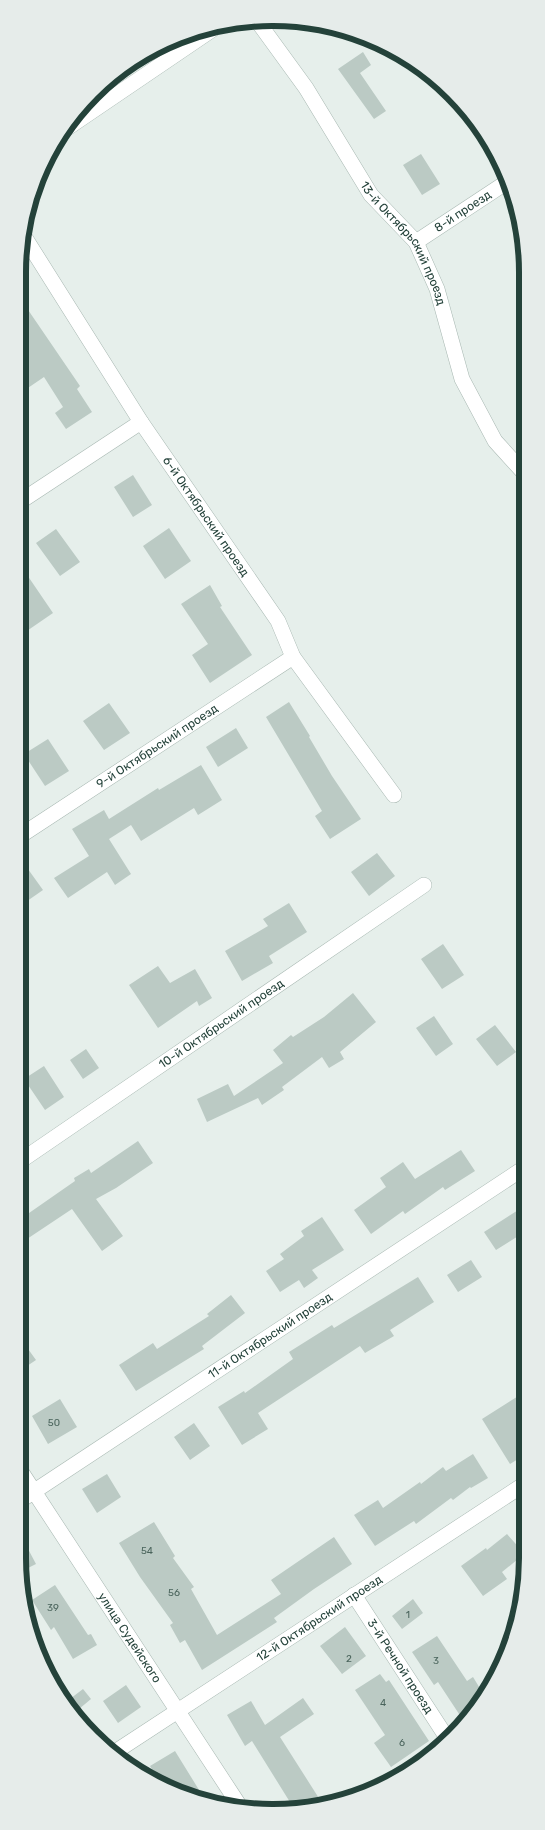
<svg xmlns="http://www.w3.org/2000/svg" width="545" height="1830" viewBox="0 0 545 1830" font-family="Rubik,sans-serif">
  <rect width="100%" height="100%" fill="#e6efeb"/>
  <!-- building -->
  <path fill="#bbcac4" d="M363,52L371,65L360,73L386,111L374,119L338,69Z
    M421,154L440,184L422,195L403,165Z
    M22,301L80,386L77,389L92,412L66,429L55,413L63,407L44,377L22,392Z
    M133,475L152,505L133,517L114,487Z
    M169,528L191,561L165,579L143,546Z
    M56,529L80,562L60,576L36,543Z
    M21,566L53,613L21,635Z
    M210,585L222,606L220,607L252,655L210,683L192,655L208,644L181,604Z
    M289,702L310,736L309,737L332,776L361,819L330,839L315,816L322,811L266,717Z
    M109,703L130,733L104,750L83,721Z
    M236,728L248,748L218,767L206,747Z
    M48,739L69,771L45,786L24,754Z
    M201,765L222,800L198,815L194,808L141,841L131,825L109,839L131,874L115,885L107,872L68,898L54,878L89,856L72,829L104,810L109,819L158,788L159,790Z
    M377,853L395,876L369,896L351,872Z
    M20,858L43,890L20,906Z
    M289,903L307,932L269,956L273,963L242,981L225,951L268,926L263,919Z
    M443,944L464,975L442,989L421,959Z
    M158,966L170,983L195,969L212,998L199,1006L197,1001L158,1028L129,985Z
    M353,993L376,1022L340,1052L344,1059L329,1068L322,1057L282,1087L284,1090L262,1105L258,1098L207,1122L197,1099L228,1084L234,1096L283,1063L273,1050L291,1035L293,1037L324,1017Z
    M434,1016L453,1044L436,1056L416,1028Z
    M495,1025L516,1052L497,1066L476,1039Z
    M86,1049L99,1068L83,1079L70,1060Z
    M44,1066L64,1097L45,1110L24,1079Z
    M138,1141L153,1163L116,1188L96,1199L123,1236L102,1251L72,1209L27,1239L19,1227V1220L75,1181L74,1178L89,1169L91,1173Z
    M461,1150L475,1171L445,1190L443,1187L405,1214L403,1211L371,1234L354,1210L386,1187L380,1178L403,1162L415,1179Z
    M523,1207V1233L496,1250L484,1232Z
    M322,1217L344,1250L312,1270L318,1278L304,1288L299,1280L280,1292L266,1271L284,1259L280,1254L304,1236L301,1231Z
    M471,1260L482,1277L458,1292L447,1275Z
    M418,1277L434,1302L390,1330L394,1336L365,1353L360,1346L258,1413L268,1429L242,1445L218,1407L244,1391L245,1393L293,1359L289,1352L332,1325L334,1328Z
    M231,1295L245,1313L202,1346L204,1349L136,1391L119,1365L153,1343L157,1349L209,1316L207,1314Z
    M18,1335L36,1360L18,1372Z
    M523,1393V1456L510,1464L482,1419Z
    M60,1399L77,1427L48,1444L32,1416Z
    M194,1423L210,1446L190,1460L174,1437Z
    M473,1454L488,1478L471,1488L470,1487L453,1500L451,1498L416,1524L414,1521L375,1546L354,1515L378,1500L383,1508L420,1482L421,1484L443,1467L446,1471Z
    M107,1474L121,1497L97,1513L82,1489Z
    M154,1522L175,1556L173,1558L194,1587L191,1589L217,1635L281,1594L271,1580L334,1537L352,1564L314,1589L274,1618L277,1622L202,1670L185,1640L180,1643L170,1625L173,1623L140,1577L119,1543Z
    M18,1530L36,1564L20,1572L18,1558Z
    M507,1534L523,1552V1555L502,1572L507,1579L483,1596L461,1566L486,1548L487,1550Z
    M55,1585L88,1635L91,1634L97,1645L73,1659L54,1627L51,1630L32,1600Z
    M413,1599L423,1613L402,1629L392,1616Z
    M345,1627L366,1656L342,1674L320,1646Z
    M437,1636L467,1681L473,1677L484,1695L463,1720L438,1682L434,1685L412,1652Z
    M380,1674L386,1682L389,1680L429,1741L391,1767L374,1743L385,1735L355,1690Z
    M126,1685L141,1707L118,1723L103,1701Z
    M83,1689L91,1699L73,1714L66,1702Z
    M303,1698L314,1714L280,1737L322,1803L293,1807L252,1741L245,1746L227,1715L251,1701L265,1725Z
    M175,1751L204,1798L163,1787L150,1766Z"/>
  <g fill="none" stroke-linecap="round" stroke-linejoin="round">
    <!-- minor casing -->
    <g stroke="#a8b8b2" stroke-width="16">
      <g id="minor">
        <path id="s1" d="M258,22L306,88L371,195L416,242L437,289L462,379L495,441L525,474"/>
        <path d="M60,133L222,23"/>
        <path id="s2" d="M22,233L141,422L278,621L293,657L394,795"/>
        <path id="s3" d="M416,242L510,180"/>
        <path d="M21,501L141,422"/>
        <path id="s4" d="M20,836L293,657"/>
        <path id="s5" d="M19,1162L424,885"/>
        <path id="s6" d="M18,1467L241,1808"/>
        <path id="s7" d="M18,1502L524,1168"/>
        <path id="s8" d="M354,1595L447,1738"/>
        <path id="s9" d="M115,1752L523,1485"/>
      </g>
    </g>
    <!-- minor -->
    <use href="#minor" stroke="#fff" stroke-width="15"/>
  </g>
  <g text-anchor="middle" stroke-width="4.5" stroke-linejoin="round" paint-order="stroke">
    <!-- number labels -->
    <g font-size="10" fill="#4a645c">
      <text x="54" y="1426">50</text>
      <text x="147" y="1554">54</text>
      <text x="174" y="1596">56</text>
      <text x="53" y="1611">39</text>
      <text x="408" y="1618">1</text>
      <text x="349" y="1662">2</text>
      <text x="436" y="1664">3</text>
      <text x="383" y="1706">4</text>
      <text x="402" y="1746">6</text>
    </g>
    <!-- street labels -->
    <g font-size="12" fill="#24423a" stroke="#f7fbf9">
      <text dy="4" stroke="none"><textPath href="#s3" startOffset="56">8-й проезд</textPath></text>
      <text dy="4" stroke="none"><textPath href="#s1" startOffset="266">13-й Октябрьский проезд</textPath></text>
      <text dy="4" stroke="none"><textPath href="#s2" startOffset="338">6-й Октябрьский проезд</textPath></text>
      <text dy="4" stroke="none"><textPath href="#s4" startOffset="164">9-й Октябрьский проезд</textPath></text>
      <text dy="4" stroke="none"><textPath href="#s5" startOffset="245">10-й Октябрьский проезд</textPath></text>
      <text dy="4" stroke="none"><textPath href="#s7" startOffset="302">11-й Октябрьский проезд</textPath></text>
      <text dy="4" stroke="none"><textPath href="#s9" startOffset="244">12-й Октябрьский проезд</textPath></text>
      <text dy="4" stroke="none"><textPath href="#s6" startOffset="204">улица Судейского</textPath></text>
      <text dy="4" stroke="none"><textPath href="#s8" startOffset="85">3-й Речной проезд</textPath></text>
    </g>
  </g>
  <!-- crop -->
  <path d="M0 0H545V1830H0ZM272 26H273A246 246 0 0 1 519 272V1558A246 246 0 0 1 273 1804H272A246 246 0 0 1 26 1558V272A246 246 0 0 1 272 26Z" fill="#e6ecea" fill-rule="evenodd"/>
  <path fill="none" stroke="#24423a" stroke-width="6" d="M272 26H273A246 246 0 0 1 519 272V1558A246 246 0 0 1 273 1804H272A246 246 0 0 1 26 1558V272A246 246 0 0 1 272 26Z"/>
</svg>
